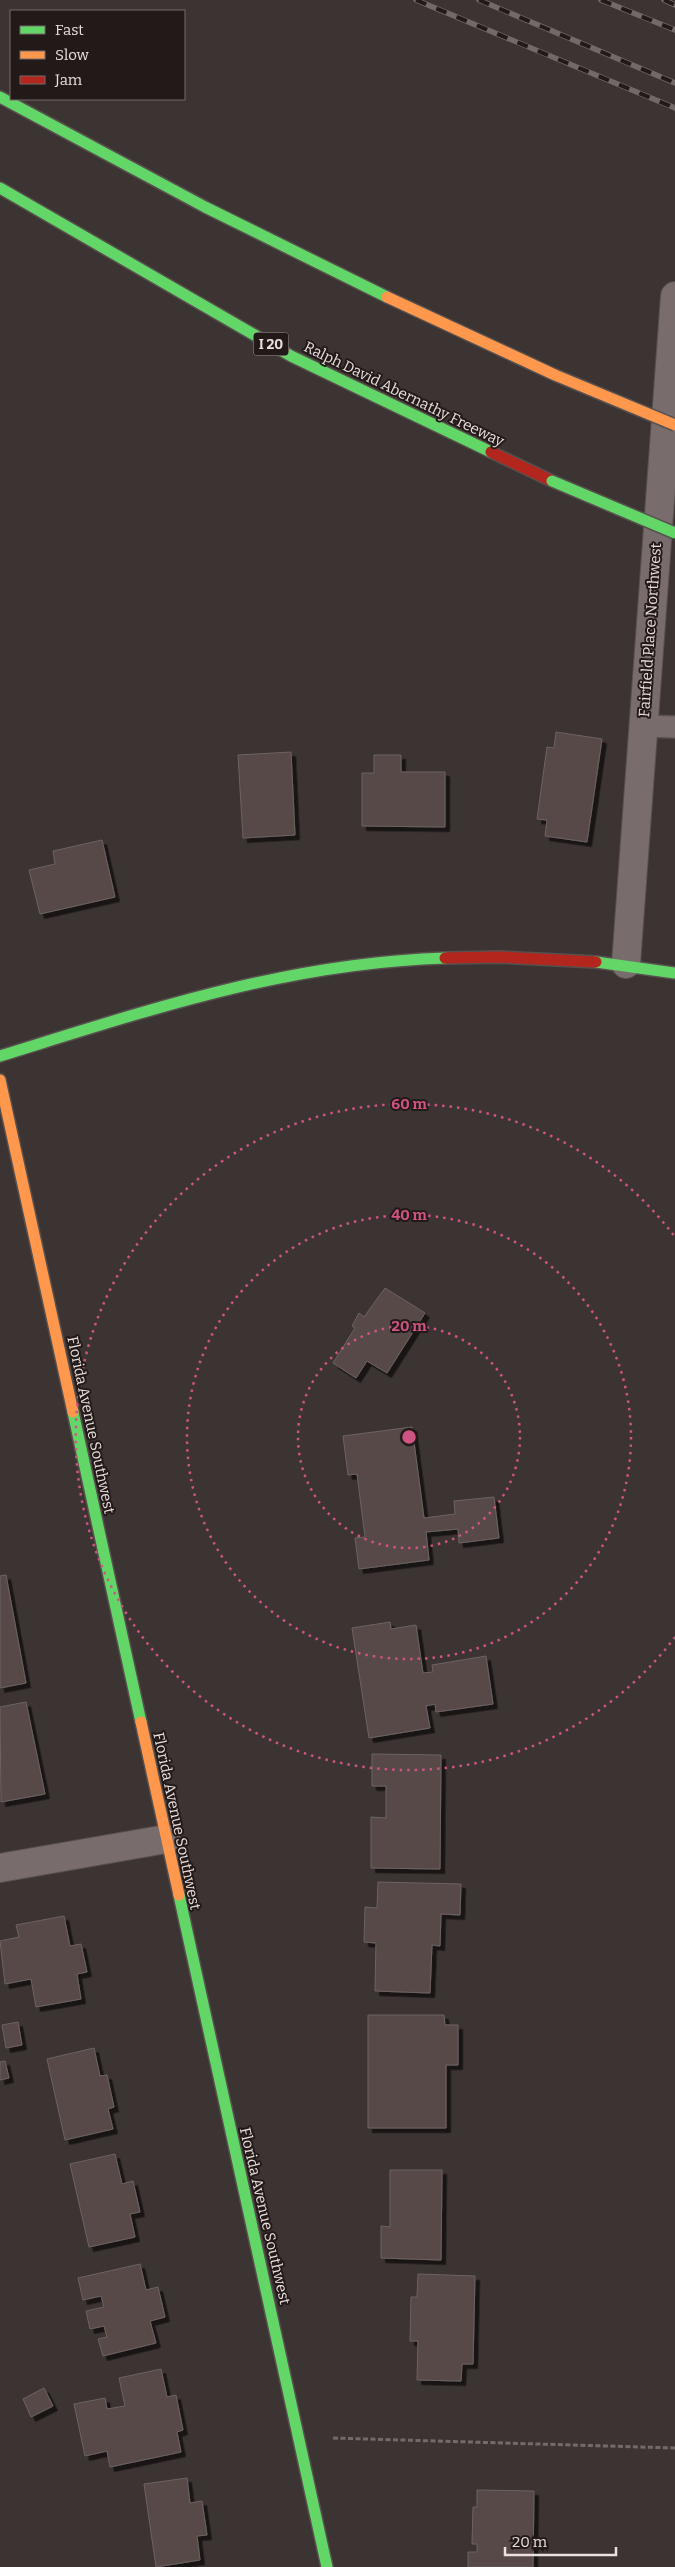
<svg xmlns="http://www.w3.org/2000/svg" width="675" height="2567" viewBox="0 0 675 2567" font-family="Bitter,serif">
  <defs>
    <filter id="shadow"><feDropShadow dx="4.5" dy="4.5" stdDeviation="0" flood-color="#0009"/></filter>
  </defs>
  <rect width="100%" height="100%" fill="#3c3432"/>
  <!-- building -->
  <path fill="#574846" stroke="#6c6463" filter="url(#shadow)" d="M556,732L602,739L587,842L545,836L547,820L537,819L547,747L554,748Z
    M291,752L295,835L243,838L238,755Z
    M374,755H401V772H445V827L362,826V773H374Z
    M102,840L115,897L40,914L29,870L55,864L53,851Z
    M385,1288L425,1313L387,1373L367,1361L356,1378L333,1363L355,1328L352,1326L359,1313L364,1317Z
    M412,1427L424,1518L455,1514L454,1501L494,1497L499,1538L459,1543L458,1529L426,1532L429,1560L359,1569L355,1538L365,1537L357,1474L348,1475L343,1436Z
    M6,1575L26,1683L0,1688V1576Z
    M390,1622L391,1629L416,1625L423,1673L433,1672L432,1665L486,1656L493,1704L436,1712L435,1704L426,1706L430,1728L369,1738L352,1628Z
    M26,1702L45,1794L1,1802L0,1707Z
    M372,1754L441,1755L440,1869L371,1868V1817L386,1818V1786H372Z
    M378,1882L461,1884L460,1915L441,1914L440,1946L432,1945L430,1993L375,1991L376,1943L364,1942L365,1907L377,1908Z
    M64,1916L70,1946L81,1944L87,1972L77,1974L81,1999L36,2007L31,1979L5,1984L0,1941L19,1937L16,1925Z
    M368,2015H444L445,2025H458V2065H446V2128H368Z
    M18,2022L22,2045L6,2048L2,2025Z
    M94,2048L100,2076L107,2075L114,2107L108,2109L113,2129L65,2140L47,2059Z
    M5,2061L9,2078L0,2080V2062Z
    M115,2154L122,2184L133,2181L140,2212L130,2214L135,2237L89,2247L70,2164Z
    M390,2170H442L441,2260L381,2258V2226L390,2227Z
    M140,2264L146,2290L158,2287L165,2317L150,2321L156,2343L103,2356L98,2339L107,2337L104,2326L90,2329L86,2311L104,2307L101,2296L83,2300L78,2278Z
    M418,2274L475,2276L473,2364H462L461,2381L417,2380L418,2341H410L411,2297H417Z
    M161,2369L167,2397L176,2395L183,2430L177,2432L181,2452L110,2467L107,2451L85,2456L74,2404L105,2398L107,2409L125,2406L119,2378Z
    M44,2388L53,2406L31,2417L23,2399Z
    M187,2478L190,2503L202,2501L207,2535L197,2536L200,2560L156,2567L144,2484Z
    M477,2490L534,2491L533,2567H468V2552H477V2544H472L473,2507H477Z"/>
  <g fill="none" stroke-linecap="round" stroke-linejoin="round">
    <!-- lane casing -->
    <g stroke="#57504e" stroke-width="24">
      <path id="lane" d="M643,726L675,727"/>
    </g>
    <!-- street casing -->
    <g stroke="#57504e" stroke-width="30">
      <path id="street" d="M626,964L675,296
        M0,1868L166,1839"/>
    </g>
    <!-- fast casing -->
    <g stroke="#57504e" stroke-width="14">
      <path id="fast" d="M0,97L205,207L387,297
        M0,188L291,356L491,452
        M596,962L675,973
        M0,1056C149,1010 287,963 445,958
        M73,1412L141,1722
        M179,1895L327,2567"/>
    </g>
    <!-- slow casing -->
    <g stroke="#57504e" stroke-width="14">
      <path id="slow" d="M387,297L555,375
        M0,1080L73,1412
        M141,1722L179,1895"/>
    </g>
    <!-- jam casing -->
    <g stroke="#57504e" stroke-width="14">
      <path id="jam" d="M491,452L552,481
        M445,958L500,957L596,962"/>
    </g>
    <!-- path -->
    <path stroke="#736b6a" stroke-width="3" stroke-dasharray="5 2.5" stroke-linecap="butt" d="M333,2438L675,2448"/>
    <!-- lane -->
    <use href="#lane" stroke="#786d6c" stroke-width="21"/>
    <!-- street -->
    <use href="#street" stroke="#786d6c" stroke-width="28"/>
    <!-- fast -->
    <use href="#fast" stroke="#63d668" stroke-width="11"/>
    <!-- slow -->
    <use href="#slow" stroke="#ff974d" stroke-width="11"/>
    <!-- jam -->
    <use href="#jam" stroke="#b3261e" stroke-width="11"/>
    <!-- rail casing -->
    <g stroke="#726a68" stroke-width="5.5">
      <path id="rail" d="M416,0L675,108
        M479,0L675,83
        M601,0L675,30
        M664,0L675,5"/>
    </g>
    <!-- rail -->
    <use href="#rail" stroke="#221a19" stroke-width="4" stroke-dasharray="11" stroke-linecap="butt"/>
    <!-- fast-bridge casing -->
    <g stroke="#57504e" stroke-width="14" stroke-linecap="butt">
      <path id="fast-bridge" d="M552,481L675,533"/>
    </g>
    <!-- slow-bridge casing -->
    <g stroke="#57504e" stroke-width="14" stroke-linecap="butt">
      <path id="slow-bridge" d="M555,375L675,425"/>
    </g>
    <!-- fast-bridge -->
    <use href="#fast-bridge" stroke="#63d668" stroke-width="11"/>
    <!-- slow-bridge -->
    <use href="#slow-bridge" stroke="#ff974d" stroke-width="11"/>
  </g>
  <!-- distance rings -->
  <g fill="none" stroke="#ce5482" stroke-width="2.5" stroke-dasharray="2.5 5">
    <circle cx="409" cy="1437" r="111"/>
    <circle cx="409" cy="1437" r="222"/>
    <path d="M675 1637A333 333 0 1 1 675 1237"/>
  </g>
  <g text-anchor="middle" stroke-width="4" stroke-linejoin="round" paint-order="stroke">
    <!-- shield labels -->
    <rect fill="#221a19" stroke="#afa5a3" stroke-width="1" x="253.5" y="332.5" width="35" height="23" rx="4"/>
    <g font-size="14" font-weight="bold" fill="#ebe0de">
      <text x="271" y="349">I 20</text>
    </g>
    <!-- street labels -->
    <g font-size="15" fill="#ebe0de" stroke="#221a19">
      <text transform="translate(404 394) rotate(26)" y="5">Ralph David Abernathy Freeway</text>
      <text transform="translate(650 630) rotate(-86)" y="5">Fairfield Place Northwest</text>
      <text transform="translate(91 1425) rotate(78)" y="5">Florida Avenue Southwest</text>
      <text transform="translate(177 1821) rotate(78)" y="5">Florida Avenue Southwest</text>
      <text transform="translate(265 2216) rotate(77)" y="5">Florida Avenue Southwest</text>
    </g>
  </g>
  <circle cx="409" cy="1437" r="8" fill="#ce5482" stroke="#221a19" stroke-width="2.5"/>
  <g font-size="15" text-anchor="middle" font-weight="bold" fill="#ce5482" stroke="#221a19" stroke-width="4" stroke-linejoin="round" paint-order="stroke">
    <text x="409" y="1109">60 m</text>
    <text x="409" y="1220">40 m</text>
    <text x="409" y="1331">20 m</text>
  </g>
  <!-- legend -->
  <rect x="10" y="10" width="175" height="90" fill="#221a19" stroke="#726968"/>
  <rect x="20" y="26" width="25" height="8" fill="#63d668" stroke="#726968"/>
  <text x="55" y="35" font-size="15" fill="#ebe0de">Fast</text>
  <rect x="20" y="51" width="25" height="8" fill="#ff974d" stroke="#726968"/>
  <text x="55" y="60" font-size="15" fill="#ebe0de">Slow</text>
  <rect x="20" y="76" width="25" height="8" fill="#b3261e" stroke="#726968"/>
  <text x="55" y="85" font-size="15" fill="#ebe0de">Jam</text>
  <!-- scale -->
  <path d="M505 2547v8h111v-8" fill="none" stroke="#ebe0de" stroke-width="2.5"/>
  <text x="512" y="2547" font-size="15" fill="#ebe0de" stroke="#221a19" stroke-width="4" paint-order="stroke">20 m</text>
</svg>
